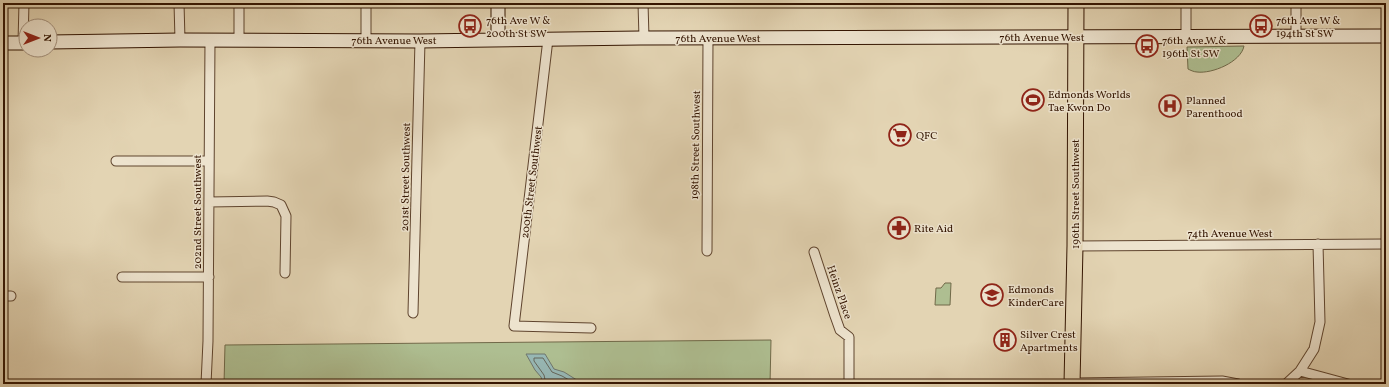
<svg xmlns="http://www.w3.org/2000/svg" width="1389" height="387" viewBox="0 0 1389 387" font-family="Vollkorn,serif">
  <rect width="100%" height="100%" fill="#e3d4b3"/>
  <filter id="stains"><feTurbulence type="fractalNoise" baseFrequency=".005" numOctaves="4"/><feColorMatrix values="0 0 0 0 .2 0 0 0 0 .09 0 0 0 0 .02 0 0 0 .5 -.17"/></filter>
  <radialGradient id="worn" r=".72"><stop offset=".6" stop-color="#630" stop-opacity="0"/><stop offset="1" stop-color="#630" stop-opacity=".3"/></radialGradient>
  <!-- green -->
  <path fill="#aebe91" stroke="#706949" d="M1244,46C1241,62 1212,74 1197,72C1194,72 1190,70 1188,69L1187,47Z
    M945,283H951L950,305H935L936,288H941Z
    M771,340L770,384H224L225,345Z"/>
  <!-- water -->
  <path fill="#97b7b4" stroke="#6f766c" d="M526,354H545L554,369L564,372L580,382V384H543L541,377L535,370Z"/>
  <g fill="none" stroke-linecap="round" stroke-linejoin="round">
    <!-- shore -->
    <path stroke="#65665a" stroke-width="1" d="M546,384L544,375L534,361V358H543L552,372L562,376L576,384"/>
    <!-- street casing -->
    <g stroke="#5f442e" stroke-width="11">
      <path id="street" d="M179,3L180,40
        M239,3V40
        M366,3V40
        M643,3L644,38
        M1296,3V35
        M1186,36V3
        M548,39L514,326L591,328
        M23,43L24,3
        M116,161H209
        M209,202L267,201L274,202L281,205L286,216L285,273
        M1075,246L1386,244
        M707,251L708,38
        M814,252L835,316L840,330L849,337V384
        M122,277H209
        M3,296H11
        M413,313L420,41
        M1300,371L1314,349L1320,322L1318,244
        M1072,383L1222,381L1238,384
        M206,384L208,341L210,40
        M1286,384L1300,371L1348,384"/>
    </g>
    <!-- secondary casing -->
    <g stroke="#331401" stroke-width="15">
      <path id="secondary" d="M498,39V3
        M50,42L180,40L420,41L640,38L1386,36
        M3,43H26"/>
    </g>
    <!-- primary casing -->
    <g stroke="#331401" stroke-width="17">
      <path id="primary" d="M1072,384L1075,246L1076,3"/>
    </g>
    <!-- street -->
    <use href="#street" stroke="#ede3ce" stroke-width="9"/>
    <!-- secondary -->
    <use href="#secondary" stroke="#ede3ce" stroke-width="13"/>
    <!-- primary -->
    <use href="#primary" stroke="#e3d4b3" stroke-width="15"/>
  </g>
  <!-- icons -->
  <defs>
    <g id="bus-ring" transform="scale(1.15)"><circle r="9.5" fill="#ede3ce" stroke="#8f2418" stroke-width="1.5"/><path d="M-5-6H5V4H4V6H2V4H-2V6H-4V4H-5ZM-3.5-4V0h7V-4ZM-3.5 1.2v1.5H-2V1.2ZM2 1.2v1.5H3.5V1.2Z" fill="#8f2418"/></g>
    <g id="stadium-ring" transform="scale(1.15)"><circle r="9.5" fill="#ede3ce" stroke="#8f2418" stroke-width="1.5"/><path d="M0-5a6.5 5 0 1 0 0 10a6.5 5 0 1 0 0-10ZM-3.5-1.8h7v3.6h-7Z" fill="#8f2418"/></g>
    <g id="hospital-ring" transform="scale(1.15)"><circle r="9.5" fill="#ede3ce" stroke="#8f2418" stroke-width="1.5"/><path d="M-5-5h3v3.5h4V-5h3V5h-3V1.5h-4V5h-3Z" fill="#8f2418"/></g>
    <g id="supermarket-ring" transform="scale(1.15)"><circle r="9.5" fill="#ede3ce" stroke="#8f2418" stroke-width="1.5"/><path d="M-6-5.5h2.5l.6 2H6L4.5 2H-2.5L-4.4-4H-6ZM-1.5 3.2a1.3 1.3 0 1 0 .1 0ZM3 3.2a1.3 1.3 0 1 0 .1 0Z" fill="#8f2418"/></g>
    <g id="pharmacy-ring" transform="scale(1.15)"><circle r="9.5" fill="#ede3ce" stroke="#8f2418" stroke-width="1.5"/><path d="M-2-6h4v4h4v4h-4v4h-4v-4h-4v-4h4Z" fill="#8f2418"/></g>
    <g id="school-ring" transform="scale(1.15)"><circle r="9.5" fill="#ede3ce" stroke="#8f2418" stroke-width="1.5"/><path d="M0-5L7-2L0 1L-7-2ZM-4 1L0 2.5L4 1V4Q0 6-4 4Z" fill="#8f2418"/></g>
    <g id="building-ring" transform="scale(1.15)"><circle r="9.5" fill="#ede3ce" stroke="#8f2418" stroke-width="1.5"/><path d="M-4-6H4V6H1V3H-1V6H-4ZM-2.5-4.3h1.7v1.8h-1.7ZM.8-4.3h1.7v1.8H.8ZM-2.5-1h1.7V.8h-1.7ZM.8-1h1.7V.8H.8Z" fill="#8f2418"/></g>
  </defs>
  <g fill-rule="evenodd">
    <use href="#bus-ring" x="470" y="26"/>
    <use href="#bus-ring" x="1261" y="26"/>
    <use href="#bus-ring" x="1147" y="46"/>
    <use href="#stadium-ring" x="1033" y="100"/>
    <use href="#hospital-ring" x="1170" y="106"/>
    <use href="#supermarket-ring" x="900" y="135"/>
    <use href="#pharmacy-ring" x="899" y="228"/>
    <use href="#school-ring" x="992" y="295"/>
    <use href="#building-ring" x="1005" y="340"/>
  </g>
  <g text-anchor="middle" stroke-width="3" stroke-linejoin="round" paint-order="stroke">
    <!-- poi labels -->
    <g font-size="11" fill="#331401" stroke="#ede3ce" text-anchor="start">
      <text x="486" y="24">76th Ave W &amp;<tspan x="486" dy="13">200th St SW</tspan></text>
      <text x="1276" y="24">76th Ave W &amp;<tspan x="1276" dy="13">194th St SW</tspan></text>
      <text x="1162" y="44">76th Ave W &amp;<tspan x="1162" dy="13">196th St SW</tspan></text>
      <text x="1048" y="98">Edmonds Worlds<tspan x="1048" dy="13">Tae Kwon Do</tspan></text>
      <text x="1186" y="104">Planned<tspan x="1186" dy="13">Parenthood</tspan></text>
      <text x="916" y="139">QFC</text>
      <text x="914" y="232">Rite Aid</text>
      <text x="1008" y="293">Edmonds<tspan x="1008" dy="13">KinderCare</tspan></text>
      <text x="1020" y="338">Silver Crest<tspan x="1020" dy="13">Apartments</tspan></text>
    </g>
    <!-- street labels -->
    <g font-size="11" fill="#331401" stroke="#ede3ce">
      <text x="1042" y="41">76th Avenue West</text>
      <text x="718" y="42">76th Avenue West</text>
      <text x="394" y="44">76th Avenue West</text>
      <text transform="translate(695 145) rotate(-89)" y="4">198th Street Southwest</text>
      <text transform="translate(405 177) rotate(-89)" y="4">201st Street Southwest</text>
      <text transform="translate(531 182) rotate(-83)" y="4">200th Street Southwest</text>
      <text transform="translate(1075 194) rotate(-90)" y="4">196th Street Southwest</text>
      <text transform="translate(197 212) rotate(-90)" y="4">202nd Street Southwest</text>
      <text x="1230" y="237">74th Avenue West</text>
      <text transform="translate(840 292) rotate(71)" y="4">Heinz Place</text>
    </g>
  </g>
  <!-- margin -->
  <rect width="1389" height="387" fill="none" stroke="#e3d4b3" stroke-width="16"/>
  <rect x="4" y="4" width="1381" height="379" fill="none" stroke="#331401" stroke-width="2"/>
  <rect x="8" y="8" width="1373" height="371" fill="none" stroke="#331401"/>
  <!-- north arrow -->
  <g transform="translate(38 38) rotate(90)"><circle r="19" fill="#ede3ce" stroke="#a3907c"/>
  <path d="M0-3L7 15L0 10L-7 15Z" fill="#8f2418"/>
  <text y="-6" font-size="11" font-weight="bold" text-anchor="middle" fill="#331401">N</text>
  </g>
  <rect width="100%" height="100%" filter="url(#stains)"/>
  <rect width="100%" height="100%" fill="url(#worn)"/>
</svg>
